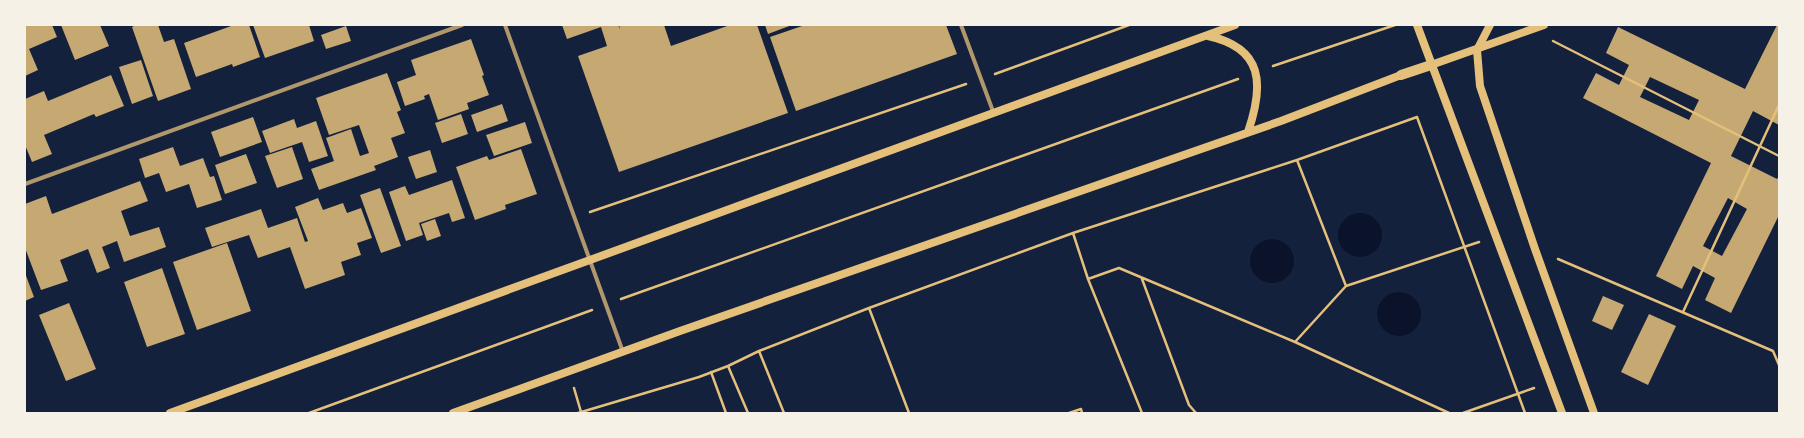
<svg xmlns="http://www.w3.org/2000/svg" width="1804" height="438" viewBox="0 0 1804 438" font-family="'Fira Sans Condensed',sans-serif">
  <rect width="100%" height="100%" fill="#14213d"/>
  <!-- water -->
  <path fill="#0b132b" d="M1338 235a22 22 0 1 1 44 0a22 22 0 1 1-44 0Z
    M1250 261a22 22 0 1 1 44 0a22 22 0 1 1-44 0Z
    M1377 314a22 22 0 1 1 44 0a22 22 0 1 1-44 0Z"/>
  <!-- building -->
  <path fill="#c6a872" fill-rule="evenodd" d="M25,25H52L57,37L29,49L38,70L25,76Z
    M61,25H100L109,46L75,60Z
    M136,25H158L164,42L174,39L191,89L158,101L132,27Z
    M234,25H249L260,57L233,67L232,64L196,77L184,43Z
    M253,25H309L314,41L265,58Z
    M562,25H618L620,29L619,25H664L671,46L730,25H757L788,113L619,172L578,56L607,46L601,27L567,39Z
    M765,25H792L768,34Z
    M805,25H946L957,54L796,111L770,37Z
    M1777,25H1779V125L1753,111L1731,156L1777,179L1779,176V215L1731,313L1705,300L1715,278L1693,266L1682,289L1656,276L1711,163L1583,98L1596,73L1619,85L1629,65L1606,53L1618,27L1745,89ZM1650,77L1699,100L1689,120L1640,97ZM1728,198L1747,209L1722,256L1703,246Z
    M346,26L351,41L326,49L321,35Z
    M471,39L484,75L482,76L489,95L467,103L469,109L438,120L429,94L424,96L425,99L405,106L397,82L416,75L411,60Z
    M141,60L153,96L132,104L119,67Z
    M387,73L401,110L397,112L405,133L391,138L398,157L374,166L376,170L319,190L311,169L334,161L326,138L351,129L360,156L369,153L359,125L329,135L316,98Z
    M111,75L124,106L96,117L94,114L44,135L52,154L32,162L25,145V99L44,91L48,101Z
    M502,104L508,121L477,132L471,115Z
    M461,114L468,134L442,143L435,123Z
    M253,117L262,142L220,157L211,132Z
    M294,119L297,128L316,121L328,156L309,162L302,142L270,153L262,131Z
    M525,122L532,143L494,156L486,135Z
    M173,147L180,166L203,158L210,177L214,176L222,200L197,208L189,184L166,192L159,173L145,178L139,159Z
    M292,147L303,179L277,188L265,156Z
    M521,149L537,194L505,205L506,209L475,220L456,167L487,156L489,160Z
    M430,150L437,172L416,179L408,157Z
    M246,154L257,183L225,194L215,165Z
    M452,180L465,218L452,222L449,213L419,223L423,235L406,241L389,192L405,186L409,195Z
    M140,181L148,201L121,211L130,236L159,227L166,247L124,262L117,241L102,247L110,268L97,273L88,249L60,260L68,281L41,290L25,248V204L46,196L52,214Z
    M380,188L401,246L381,253L360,195Z
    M318,198L323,210L343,203L347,213L361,208L372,238L357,243L361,255L341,262L345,275L305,289L290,247L258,258L249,235L212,247L205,228L261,209L268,228L297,218L305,242L308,241L295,207Z
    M435,219L441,236L427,241L421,224Z
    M227,243L251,311L197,330L173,262Z
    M162,268L185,334L147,347L124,282Z
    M25,273L34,297L25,301Z
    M1603,296L1624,305L1612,330L1592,321Z
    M69,303L96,369L66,381L39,315Z
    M1649,314L1676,326L1648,385L1621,372Z"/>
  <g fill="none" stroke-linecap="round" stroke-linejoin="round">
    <!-- path -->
    <path stroke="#e5c07b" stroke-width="2.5" d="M1553,41L1779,156
      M1273,66L1395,25
      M995,74L1129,25
      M1297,160L1346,286L1479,242
      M590,212L966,84
      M1073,233L1088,279L1142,413
      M1558,259L1773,351L1779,365
      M1088,279L1119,268L1295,342L1449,413
      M1142,279L1189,405L1196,413
      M621,299L1238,79
      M869,308L909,413
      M1683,312L1779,105
      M1295,342L1346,286
      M759,351L784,413
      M728,366L748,413
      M711,372L726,413
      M574,388L581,412
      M309,413L592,310
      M578,413L699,377L728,366L759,351L869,308L1073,233L1297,160L1417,117L1525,413
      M1069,413L1081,409L1082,413
      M1463,413L1534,388"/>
    <!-- minor -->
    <path stroke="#b1986c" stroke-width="4" d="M505,25L623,352
      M961,25L994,114
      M25,184L462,25"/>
    <!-- secondary -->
    <path stroke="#e5c07b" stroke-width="8" d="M1417,25L1562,413
      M1490,25L1477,50L1480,86L1535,249L1594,413
      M1208,36C1264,48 1264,85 1248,132
      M1431,65L1544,25
      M170,413L1235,25
      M453,413L680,331L1281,121L1401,75"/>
    <!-- primary -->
    <path stroke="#e5c07b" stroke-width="10" d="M1401,75L1431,65"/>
  </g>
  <!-- border -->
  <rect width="1804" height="438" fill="none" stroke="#f6f1e7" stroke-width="52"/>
</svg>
